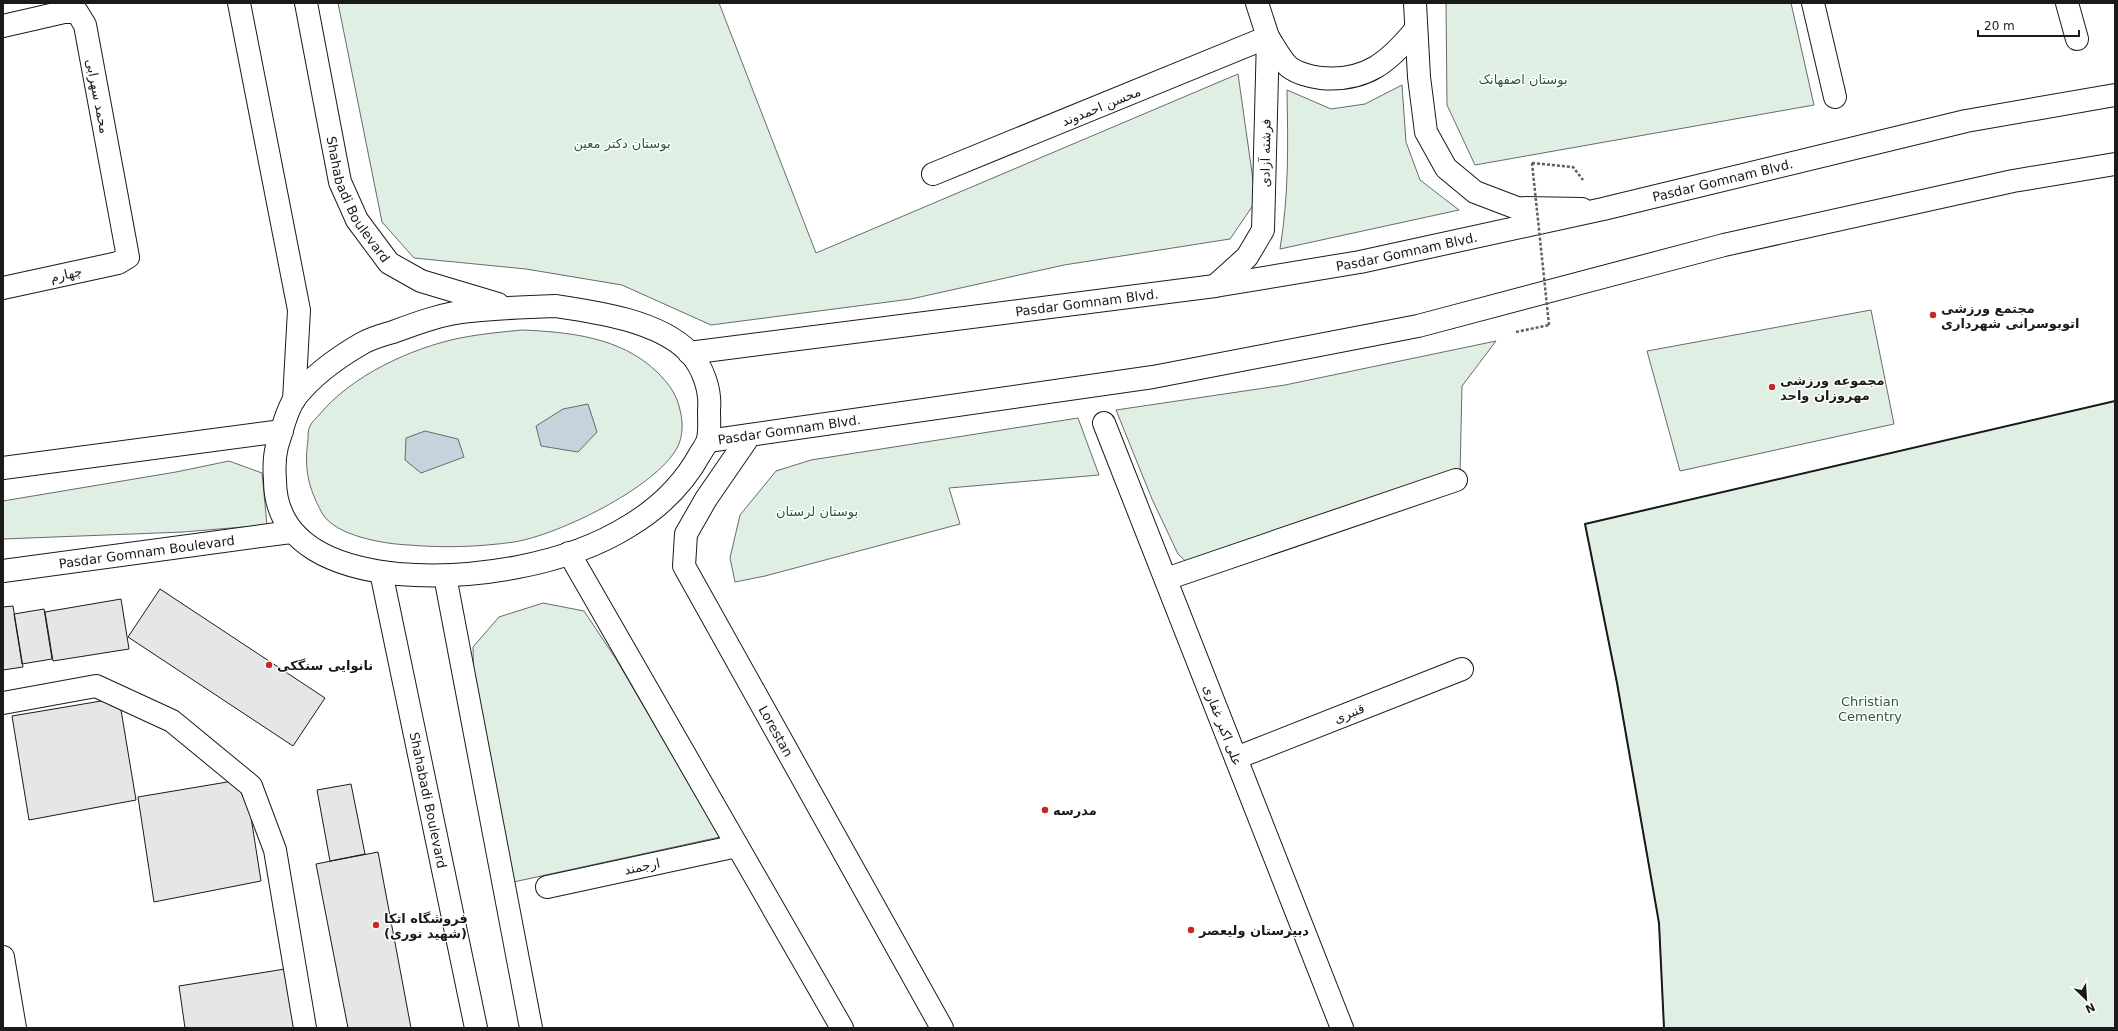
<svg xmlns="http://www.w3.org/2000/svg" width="2118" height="1031" viewBox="0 0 2118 1031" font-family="'DejaVu Sans',Vazirmatn,sans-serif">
  <rect width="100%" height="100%" fill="#fff"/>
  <!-- green -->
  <path fill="#e0efe3" stroke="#6a6a6a" d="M338,3H719L816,253L1238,74L1256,201L1230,239L1064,265L911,299L711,325L622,285L526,269L414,258L382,222Z
    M1446,3H1791L1814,105L1475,165L1447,105Z
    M1402,85L1406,142L1420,180L1459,210L1280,249C1289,194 1288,145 1287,90L1331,109L1365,104Z
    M1871,310L1894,424L1680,471L1647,351Z
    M522,330C569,332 620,337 656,371C667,382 675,391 679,406C683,420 684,435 677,448C655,488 558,535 514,542C478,547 444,548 409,545C384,544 335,536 322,513C308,487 304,469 308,440C308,436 308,429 310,426C312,422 316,418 319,415C351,376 411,348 460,338C480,334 501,332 522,330Z
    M1496,341L1462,386L1460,475L1192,567L1178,554L1152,499L1116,410L1285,385Z
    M2115,401V1028H1664L1659,923L1617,683L1585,524Z
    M1078,418L1099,475L949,488L960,524L765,576L735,582L730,558L740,515L776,471L811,460Z
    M229,461L262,473L267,525L183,532L3,539V501L176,472Z
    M543,603L584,611L616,659L720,837L509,883L474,691L473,647L499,617Z"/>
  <!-- water -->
  <path fill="#c6d2dc" stroke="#6a6a6a" d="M588,404L597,432L578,452L541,446L536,426L563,409Z
    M425,431L458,439L464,457L421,473L405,460L406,438Z"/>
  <!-- building -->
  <path fill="#e6e6e6" stroke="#1a1a1a" d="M160,589L325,698L293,746L128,637Z
    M121,599L129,649L53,661L45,612Z
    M13,606L23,667L3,670V607Z
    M44,609L52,659L22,664L14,614Z
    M119,698L136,800L29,820L12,716Z
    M245,779L261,881L154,902L138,797Z
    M351,784L365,854L330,861L317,790Z
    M378,852L411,1028H348L316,864Z
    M285,969L295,1028H185L179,986Z"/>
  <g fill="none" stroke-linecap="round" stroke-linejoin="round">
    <!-- minor casing -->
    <g stroke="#1a1a1a" stroke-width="24">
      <g id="minor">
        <path d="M1415,3L1419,77L1426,132L1446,168L1475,192L1517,208L1582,209"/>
        <path d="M1813,3L1835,97"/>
        <path d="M2067,3L2077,39"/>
        <path d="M3,26L64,12H77L85,25L128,257L118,263L3,288"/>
        <path d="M1268,37C1274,46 1281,60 1289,67C1297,73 1311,77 1321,78C1366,82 1389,62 1416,29"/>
        <path d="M933,174L1268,37"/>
        <path d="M1215,286L1247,257L1263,230L1268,37L1257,3"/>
        <path d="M1104,423L1342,1028"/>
        <path id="s1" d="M750,435L706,499L686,534L684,566L942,1028"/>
        <path d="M569,553L842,1028"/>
        <path d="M1166,579L1456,480"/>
        <path d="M3,703L96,686L172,721L251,786L275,850L305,1028"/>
        <path d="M1236,758L1462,669"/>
        <path d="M547,887L737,846"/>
        <path d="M3,957L15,1028"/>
      </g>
    </g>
    <!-- major casing -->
    <g stroke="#1a1a1a" stroke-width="24">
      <g id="major">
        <path d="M239,3L299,310L294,400"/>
        <path id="s2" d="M306,3L340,182L357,220L389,263L421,281L498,304"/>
        <path d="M556,306C597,312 659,321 689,352C703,367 711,390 709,410C709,419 710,430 708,439C707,444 703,449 700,454C683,485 659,508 629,526C565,566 471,580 398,574C341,568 275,547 275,480C274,468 274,458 277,446C282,431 286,411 295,398C312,376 337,358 361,344C371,338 382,335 393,332C417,323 444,313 470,311C498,308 527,307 556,306Z"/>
        <path id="s3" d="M689,353L1215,286L1360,262L1603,209L1966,121L2115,95"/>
        <path id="s4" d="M708,441L1153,377L1418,326L1724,245L2013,181L2115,164"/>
        <path d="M3,468L282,431"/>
        <path id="s5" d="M3,571L291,532"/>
        <path id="s6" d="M381,572L476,1028"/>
        <path d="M445,576L531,1028"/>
      </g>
    </g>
    <!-- path -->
    <path stroke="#5f5f5f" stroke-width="2.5" stroke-dasharray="3 2" stroke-linecap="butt" d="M1532,163L1573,167L1583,180
      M1516,332L1549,325"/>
    <!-- minor -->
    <use href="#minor" stroke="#fff" stroke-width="22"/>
    <!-- major -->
    <use href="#major" stroke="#fff" stroke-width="22"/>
    <!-- path-bridge -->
    <path stroke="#5f5f5f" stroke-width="2.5" stroke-dasharray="3 2" stroke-linecap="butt" d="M1532,163L1549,325"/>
    <!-- wall -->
    <path stroke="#1a1a1a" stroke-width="2" d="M1664,1028L1659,923L1617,683L1585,524L2115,401"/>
  </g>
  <!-- markers -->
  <g fill="#c62828" stroke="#fff" stroke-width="1.5">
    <circle cx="1933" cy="315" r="4"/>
    <circle cx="1772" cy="387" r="4"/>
    <circle cx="269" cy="665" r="4"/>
    <circle cx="1045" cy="810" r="4"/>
    <circle cx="376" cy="925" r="4"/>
    <circle cx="1191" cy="930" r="4"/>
  </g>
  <g text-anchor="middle" stroke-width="3" stroke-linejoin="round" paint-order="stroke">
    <!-- park labels -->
    <g font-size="13" fill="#2b5a34" stroke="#fff">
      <text x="1523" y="84">بوستان اصفهانک</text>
      <text x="622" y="148">بوستان دکتر معین</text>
      <text x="817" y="516">بوستان لرستان</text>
      <text x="1870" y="706">Christian<tspan x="1870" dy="15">Cementry</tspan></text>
    </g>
    <!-- street labels -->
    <g font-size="13" fill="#1a1a1a" stroke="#fff">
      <text transform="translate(98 96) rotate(79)" y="5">محمد سهرابی</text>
      <text transform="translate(1101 106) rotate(-22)" y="5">محسن احمدوند</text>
      <text transform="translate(1265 153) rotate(-89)" y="5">فرشته آزادی</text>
      <text dy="5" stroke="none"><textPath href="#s3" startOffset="1049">Pasdar Gomnam Blvd.</textPath></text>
      <text dy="5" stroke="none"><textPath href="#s2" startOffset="205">Shahabadi Boulevard</textPath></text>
      <text dy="5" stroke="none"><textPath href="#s3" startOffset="725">Pasdar Gomnam Blvd.</textPath></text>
      <text transform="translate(66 274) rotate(-13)" y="5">چهارم</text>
      <text dy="5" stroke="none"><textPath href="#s3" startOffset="401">Pasdar Gomnam Blvd.</textPath></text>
      <text dy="5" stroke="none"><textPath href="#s4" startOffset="82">Pasdar Gomnam Blvd.</textPath></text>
      <text dy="5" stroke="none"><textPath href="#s5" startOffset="145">Pasdar Gomnam Boulevard</textPath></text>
      <text transform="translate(1349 713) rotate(-22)" y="5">قنبری</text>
      <text transform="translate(1223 725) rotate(69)" y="5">علی اکبر غفاری</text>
      <text dy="5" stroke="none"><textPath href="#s1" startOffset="339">Lorestan</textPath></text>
      <text dy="5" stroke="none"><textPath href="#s6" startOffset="233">Shahabadi Boulevard</textPath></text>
      <text transform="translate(642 866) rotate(-12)" y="5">ارجمند</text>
    </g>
    <!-- poi labels -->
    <g font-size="13" font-weight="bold" fill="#1a1a1a" stroke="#fff" text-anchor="start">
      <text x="1941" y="313">مجتمع ورزشی<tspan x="1941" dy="15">اتوبوسرانی شهرداری</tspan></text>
      <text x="1780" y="385">مجموعه ورزشی<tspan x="1780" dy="15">مهروزان واحد</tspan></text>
      <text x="277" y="670">نانوایی سنگکی</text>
      <text x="1053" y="815">مدرسه</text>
      <text x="384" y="923">فروشگاه اتکا<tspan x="384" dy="15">(شهید نوری)</tspan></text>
      <text x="1199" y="935">دبیرستان ولیعصر</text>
    </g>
  </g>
  <!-- border -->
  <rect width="2118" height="1031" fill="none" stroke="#1a1a1a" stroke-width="8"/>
  <!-- north arrow -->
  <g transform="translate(2086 999) rotate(155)" stroke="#ffffff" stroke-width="3" paint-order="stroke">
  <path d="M0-3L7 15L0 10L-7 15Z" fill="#1a1a1a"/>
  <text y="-6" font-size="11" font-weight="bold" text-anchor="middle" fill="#1a1a1a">N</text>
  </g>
  <!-- scale -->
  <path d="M1978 30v6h101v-6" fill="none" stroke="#1a1a1a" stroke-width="2"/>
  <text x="1984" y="30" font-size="12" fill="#1a1a1a" stroke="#ffffff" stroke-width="3" paint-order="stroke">20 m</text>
</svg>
